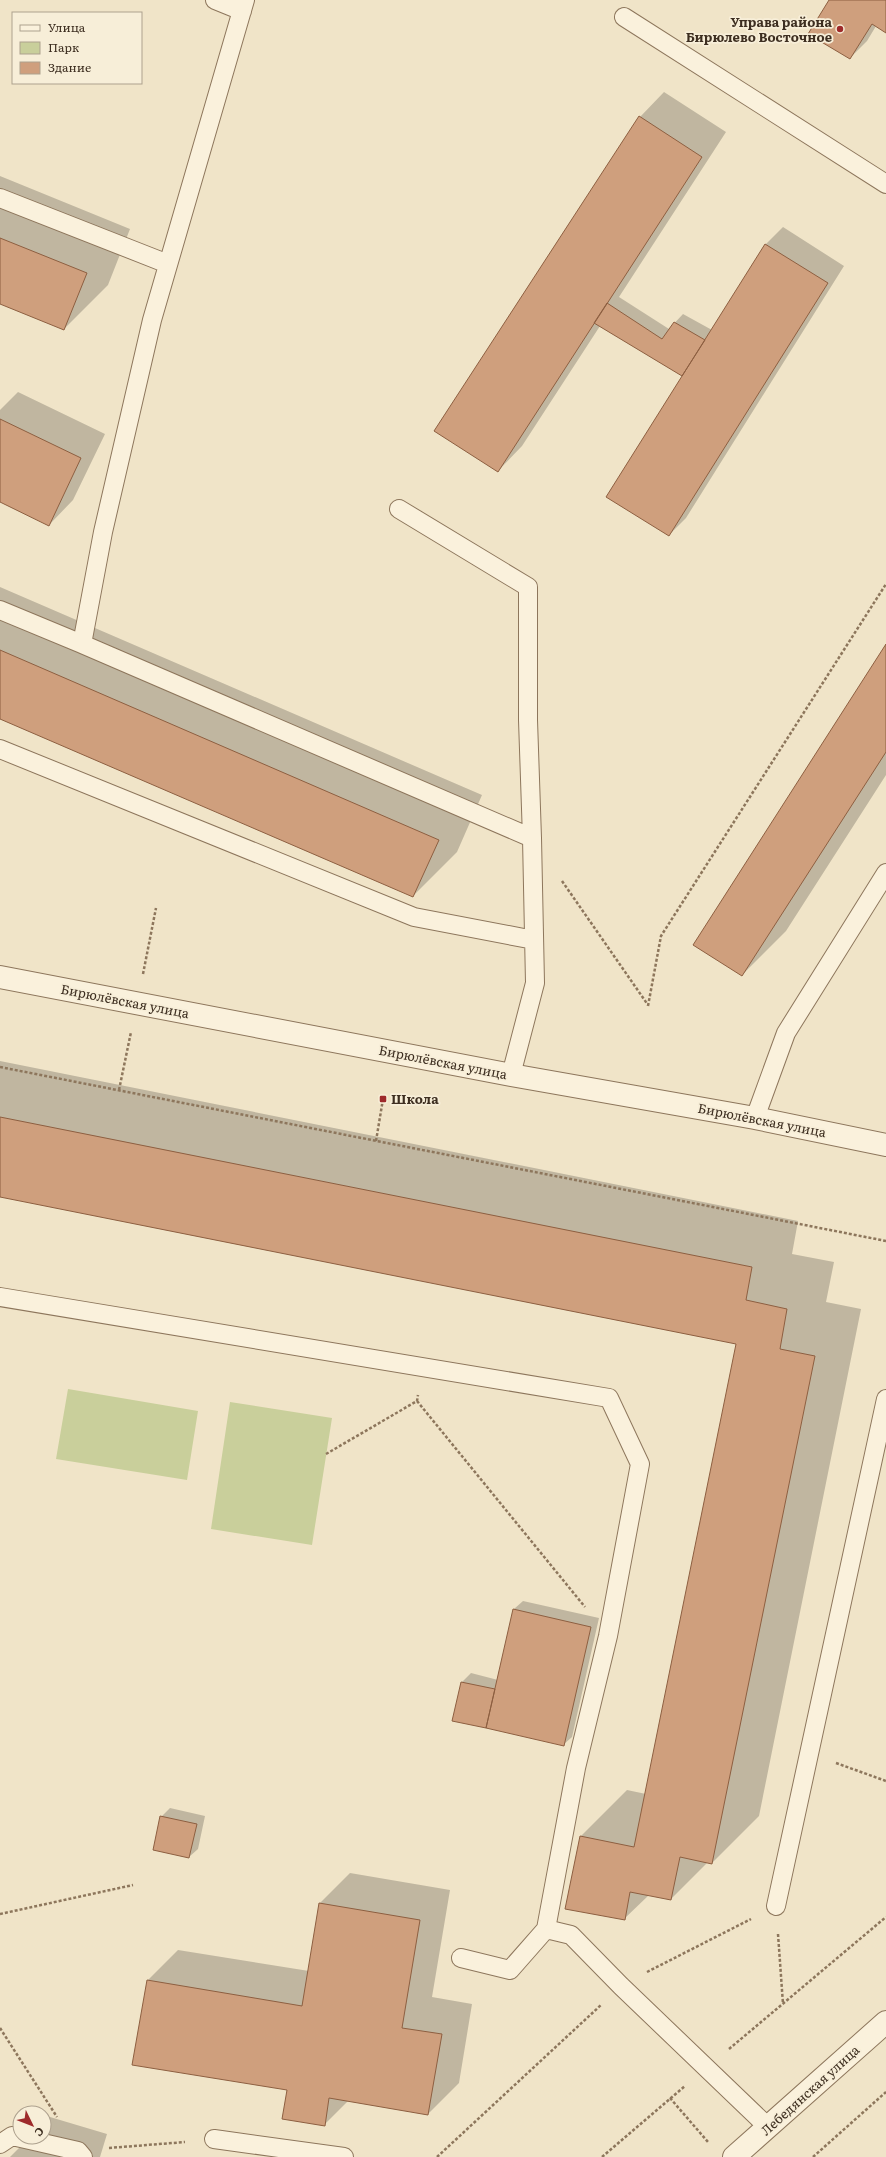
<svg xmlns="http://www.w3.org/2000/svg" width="886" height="2157" viewBox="0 0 886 2157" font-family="Literata,serif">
  <rect width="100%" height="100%" fill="#f0e4c8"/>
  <!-- green -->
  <path fill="#c9cf9b" d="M68,1389L198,1411L187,1480L56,1459Z
    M230,1402L332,1418L312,1545L211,1529Z"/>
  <!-- shadow -->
  <path fill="#0003" d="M830,0H886V32L876,26L867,41L850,58Z
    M664,92L726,132L619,297L669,329L683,314L712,330L766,244L783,227L844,266L686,518L669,535L683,376L600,326L522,446L498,471L640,117Z
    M0,176L130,229L108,285L64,329L0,303Z
    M18,392L105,434L73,500L49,525L0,501V410Z
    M0,587L482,795L457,852L413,896L0,718Z
    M886,646V775L786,931L742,975Z
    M0,1061L798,1221L792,1254L834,1262L826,1302L861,1309L759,1816L712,1863L708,1862L671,1899L649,1895L624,1919L580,1837L627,1790L646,1794L737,1344L0,1196Z
    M523,1601L599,1618L572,1737L563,1745L453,1720L462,1682L471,1673L498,1680L514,1609Z
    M170,1808L205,1816L198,1849L189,1857L161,1817Z
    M350,1873L450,1890L432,1997L472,2004L459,2083L428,2114L349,2100L324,2125L288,2090L148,1980L178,1950L309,1971L320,1903Z
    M50,2117L107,2134L100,2157H10L30,2137H44V2123Z"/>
  <!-- building -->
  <path fill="#cf9f7d" stroke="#8d5f41" d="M829,0H886V33L872,24L850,59L808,34Z
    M639,116L702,157L498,472L434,431Z
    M0,238L87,273L64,330L0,304Z
    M765,244L828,283L669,536L606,497Z
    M607,303L662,339L674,322L705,340L682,376L594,323Z
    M0,419L81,458L49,526L0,502Z
    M886,644V752L742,976L693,945Z
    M0,650L439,840L413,897L0,719Z
    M0,1117L752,1267L746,1300L787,1309L780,1349L815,1356L712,1864L680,1857L671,1900L630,1892L625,1920L565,1909L580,1836L634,1847L736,1344L0,1197Z
    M513,1609L591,1627L564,1746L486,1728Z
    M461,1682L495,1689L486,1728L452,1721Z
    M160,1816L197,1824L189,1858L153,1850Z
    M319,1903L420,1920L402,2028L442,2034L428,2115L329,2098L325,2126L282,2119L287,2090L132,2065L147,1980L302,2006Z"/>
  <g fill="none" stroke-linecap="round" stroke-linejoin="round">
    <!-- service casing -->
    <g stroke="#8d765c" stroke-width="20">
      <path id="service" d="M215,0L242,11
        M245,0L152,320L103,532L82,644L532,838L535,983L511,1075
        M624,17L886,184
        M0,198L168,264
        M399,509L528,587V720L532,838
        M0,610L82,644
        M0,749L414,917L534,940
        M755,1118L786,1033L886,873
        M0,1297L609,1398L640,1464L608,1636L576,1768L546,1929L571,1935L621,1986L768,2127
        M776,1906L886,1399
        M461,1958L510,1970L546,1929
        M214,2139L344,2157
        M0,2144L12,2136L78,2151L83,2157"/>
    </g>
    <!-- tertiary casing -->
    <g stroke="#8d765c" stroke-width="24">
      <path id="tertiary" d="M0,977L511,1075L755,1118L886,1145
        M734,2157L886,2022"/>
    </g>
    <!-- path -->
    <path stroke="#8d765c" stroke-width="2.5" stroke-dasharray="3 2" stroke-linecap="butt" d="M562,881L648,1005
      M143,974L156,908
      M648,1006L661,936L886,584
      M0,1067L886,1241
      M119,1090L131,1032
      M376,1141L383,1099
      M417,1401L585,1607
      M326,1454L417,1401L418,1395
      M836,1763L886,1781
      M0,1914L133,1885
      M778,1934L783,2004
      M647,1972L751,1919
      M0,2028L57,2117
      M729,2049L886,1917
      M670,2098L708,2142
      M109,2148L185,2142
      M437,2157L601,2005
      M602,2157L685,2086
      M813,2157L886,2092"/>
    <!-- service -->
    <use href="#service" stroke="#faf1dc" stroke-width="18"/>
    <!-- tertiary -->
    <use href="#tertiary" stroke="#faf1dc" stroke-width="22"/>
  </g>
  <!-- markers -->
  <g fill="#9e2a2b" stroke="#f7eed8" stroke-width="1.5">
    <circle cx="840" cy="29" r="4"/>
    <rect x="379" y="1095" width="8" height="8" rx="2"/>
  </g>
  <g text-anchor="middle" stroke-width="3.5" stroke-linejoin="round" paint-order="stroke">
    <!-- poi labels -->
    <g font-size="13" font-weight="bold" fill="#3d2e20" stroke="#f7eed8" text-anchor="end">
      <text x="832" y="27">Управа района<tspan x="832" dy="15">Бирюлево Восточное</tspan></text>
      <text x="391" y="1104" text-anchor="start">Школа</text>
    </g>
    <!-- street labels -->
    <g font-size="13" fill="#3d2e20" stroke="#f7eed8">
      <text transform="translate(125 1001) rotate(11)" y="5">Бирюлёвская улица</text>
      <text transform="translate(443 1062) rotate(11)" y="5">Бирюлёвская улица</text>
      <text transform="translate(762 1120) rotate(11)" y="5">Бирюлёвская улица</text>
      <text transform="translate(810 2090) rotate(-42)" y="5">Лебедянская улица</text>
    </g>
  </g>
  <!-- legend -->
  <rect x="12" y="12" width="130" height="72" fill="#f7eed8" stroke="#ada18e"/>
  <rect x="20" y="25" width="20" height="6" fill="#faf1dc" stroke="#ada18e"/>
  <text x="48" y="32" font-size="12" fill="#3d2e20">Улица</text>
  <rect x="20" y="42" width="20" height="12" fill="#c9cf9b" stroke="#ada18e"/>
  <text x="48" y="52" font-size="12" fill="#3d2e20">Парк</text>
  <rect x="20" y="62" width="20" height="12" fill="#cf9f7d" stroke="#ada18e"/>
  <text x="48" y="72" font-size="12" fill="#3d2e20">Здание</text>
  <!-- north arrow -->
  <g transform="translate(32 2125) rotate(133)"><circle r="19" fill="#f7eed8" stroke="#ada18e"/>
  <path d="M0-3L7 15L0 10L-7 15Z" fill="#9e2a2b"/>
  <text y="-6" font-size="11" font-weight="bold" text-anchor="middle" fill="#3d2e20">С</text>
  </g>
</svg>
